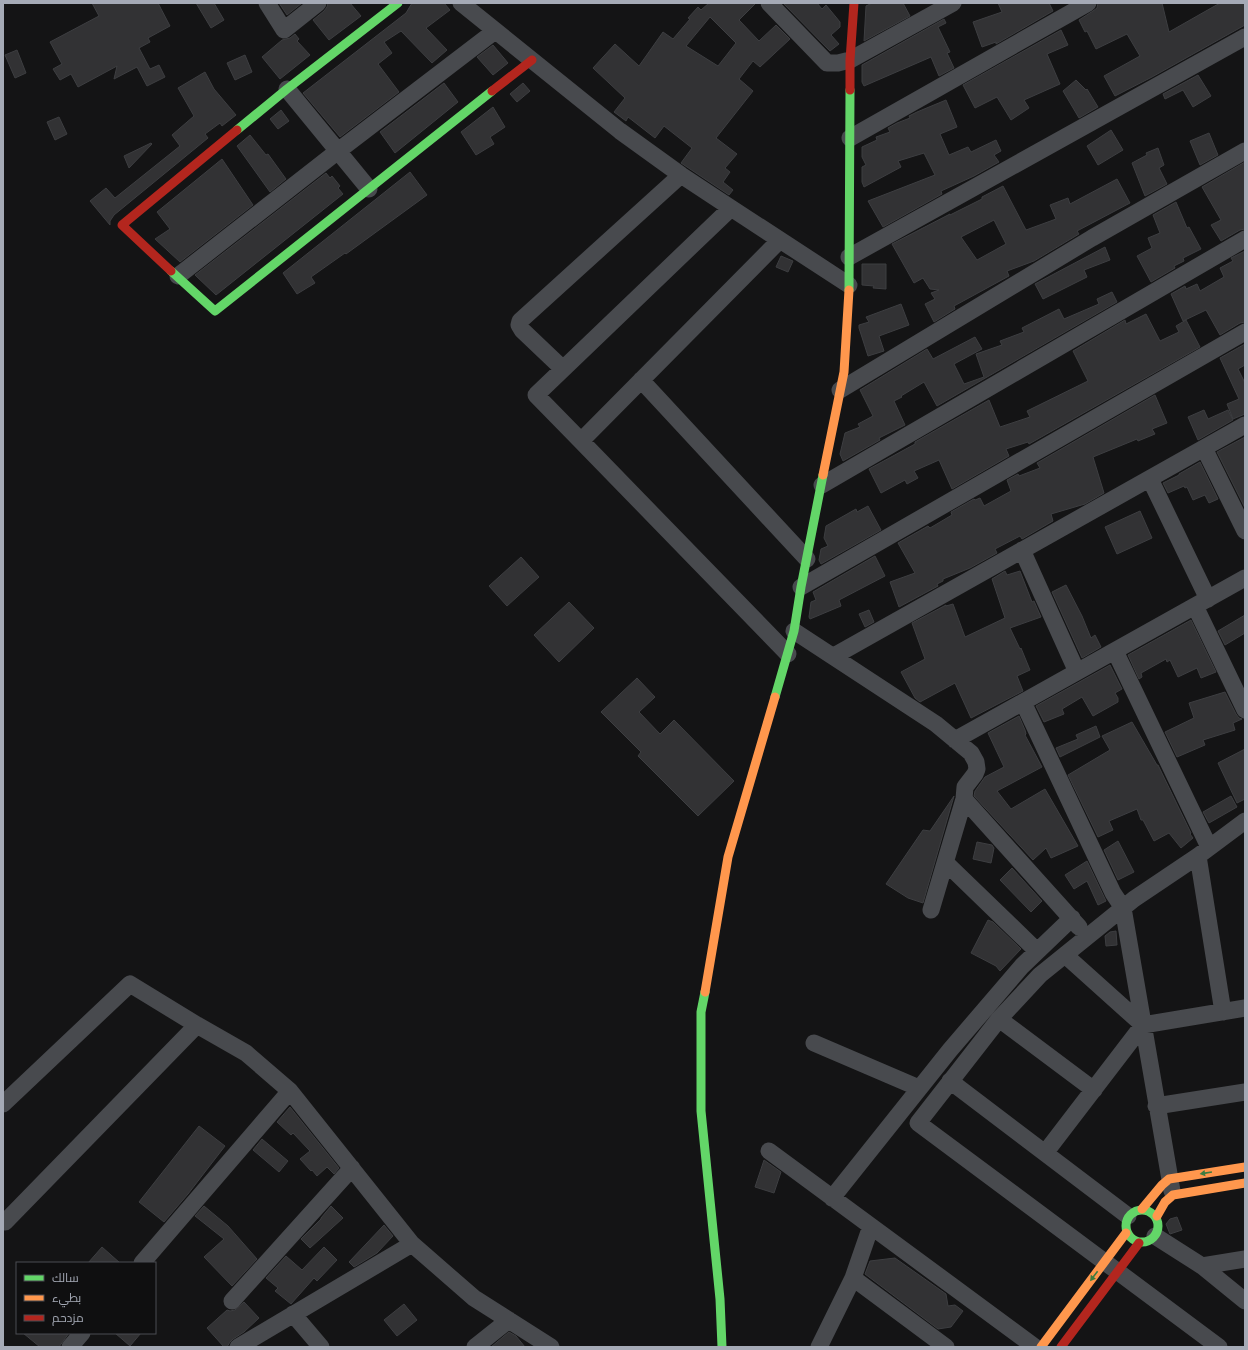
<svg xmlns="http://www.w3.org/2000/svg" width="1248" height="1350" viewBox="0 0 1248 1350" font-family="'Titillium Web',Cairo,sans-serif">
  <rect width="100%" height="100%" fill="#141415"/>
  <!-- building -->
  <path fill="#323234" stroke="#3d3e41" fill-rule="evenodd" d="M92,3H158L170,26L148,38L150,42L139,48L150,69L159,65L165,77L147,86L137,67L114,79L117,66L78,87L71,74L60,80L53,69L62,64L50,42L99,16Z
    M196,3H214L224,20L211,28Z
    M279,3H302L287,15Z
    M328,3H350L361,16L329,40L313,20L324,11L327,7Z
    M412,3H444L450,10L426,28L447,50L432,63L401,31L384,42L392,53L378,64L399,92L340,137L303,93L406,13Z
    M709,3H756L739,20L759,41L776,25L790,39L760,67L753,61L739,79L753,91L716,138L737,154L725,168L730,172L723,182L733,190L729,195L681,163L692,148L664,126L655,138L628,117L626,121L614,112L625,98L593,68L615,44L639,66L663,32L673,39L690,19L688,18L698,7L701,10ZM710,17L736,43L718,66L686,46Z
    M783,3H817L822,9L826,5L840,22V27L831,35L839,44L830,51Z
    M872,3H903L910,16L864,41L866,6Z
    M998,3H1049L1053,11L996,44V42L982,47L973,22L1002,12Z
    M1098,3H1162L1169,32L1220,3H1245V25L1152,77L1115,96L1104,76L1140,56L1127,34L1096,49L1087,31L1085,32L1079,20L1093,11L1097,8Z
    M944,19L946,23L938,27L950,52L947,53L954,68L939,76L931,57L864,86L862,82V65Z
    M1061,30L1068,45L1047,54L1060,84L1024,100L1029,108L1011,120L997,97L975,108L963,85Z
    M295,34L299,39L297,41L310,55L280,79L262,57L282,40L290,38Z
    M493,45L508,63L493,75L477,57Z
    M17,50L26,73L15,78L5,55Z
    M245,55L252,72L235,80L227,63Z
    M205,72L214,89L236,115L222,126L220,123L205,134L208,138L114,215L110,221V225L90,201L106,188L115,198L180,146L172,135L194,116L178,88Z
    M1198,75L1211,96L1193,107L1183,90L1165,99L1163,94Z
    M1076,80L1086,90L1087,89L1098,107L1079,118L1063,91Z
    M444,83L458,102L395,153L380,132Z
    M523,83L530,91L517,102L510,94Z
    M946,100L957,127L940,134L949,155L968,147L971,152L996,140L1001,151L994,155L999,162L974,176L941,191L942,194L883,227L868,201L935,175L924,153L898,161L901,167L864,187L862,182V167L866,165L862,157V147L877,140L876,137L890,132L888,128L897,123L910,118L909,116L917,112Z
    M493,107L505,127L490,137L494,144L476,155L461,132Z
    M281,110L289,121L278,129L270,119Z
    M59,117L67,134L55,140L47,122Z
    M1111,130L1123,150L1098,165L1087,146Z
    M1209,133L1218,155L1200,165L1190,141Z
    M250,135L266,155L268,154L286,179L270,192L237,146Z
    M151,143L152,144L129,168L124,156Z
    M1158,148L1164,165L1159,168L1167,184L1145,196L1132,163L1147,155L1146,153Z
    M222,159L253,205L180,262L155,239L170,229L157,212Z
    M1245,162V229L1240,230L1221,241L1211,225L1221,220L1202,187Z
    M410,172L427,195L346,254L345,253L311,277L315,283L297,294L283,273Z
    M326,173L330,178L332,176L340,186L338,188L343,194L216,295L195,275Z
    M1117,179L1130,203L1077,231L1079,234L1034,261L1007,271L1009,276L954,306L955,309L934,322L925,304L935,299L931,293L939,290L930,289L923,278L914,283L892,244L950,214V215L982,199V197L1003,186L1026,230L1056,219L1050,205L1068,198L1070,204ZM994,220L1006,244L977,260L961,237Z
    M1176,202L1187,228L1189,227L1201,249L1183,258L1184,261L1174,266L1175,268L1151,282L1137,256L1152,248L1148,238L1160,233L1153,215Z
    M1105,247L1110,260L1084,270L1087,277L1043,299L1035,284Z
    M1245,251V322L1240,323L1220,335L1206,310L1183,321L1171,294L1185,286L1186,289L1197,284L1200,291L1224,277L1220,268L1233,261L1231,258Z
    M781,256L793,261L788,272L776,267Z
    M862,264H886V289L873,288L874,286L862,285Z
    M1112,292L1117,302L937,406L924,382L901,396L902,397L894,401L905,425L879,438L880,440L843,461L840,454L845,433L860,427L858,424L873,416L860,390L927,349L933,359L975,337L982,349L954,364L964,384L984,377L976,354L1002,345L1000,341L1024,332L1022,328L1059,309L1064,319L1099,304L1097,299Z
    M901,304L909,325L879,336L884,351L868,356L859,328V325L869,322L866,317Z
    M1146,314L1160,341L1179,332L1176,326L1186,320L1200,347L1029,444L1028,442L1006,449L1009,456L952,489L939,460L914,471L918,478L907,484L905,480L881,493L869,469L915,444V442L989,400L1000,427L1030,417L1027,411L1088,381L1073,351L1125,320L1126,324Z
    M1245,344V365L1238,369L1245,383V414L1233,419L1227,404L1239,399L1220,358Z
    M1155,395L1167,423L1152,429L1155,434L1138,441L1137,439L1093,457L1104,493L1085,504L1051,514L1053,521L1022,539L1020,536L995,549L997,553L970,568L943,579V581L937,584L938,586L899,607L890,582L915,573L898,543L928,526L930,528L952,515L951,512L974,499L975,500L980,498L984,506L1011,491L1007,480L1018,474L1019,476L1040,468L1037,463Z
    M1204,410L1208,419L1228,410L1233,420L1198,440L1188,417Z
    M1245,437V508L1217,452Z
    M1200,462L1218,499L1209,503L1205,495L1193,500L1187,487L1185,488L1184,486L1168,493L1163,483L1179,475V474Z
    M868,506L881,530L821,564L819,560L821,549L828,546L824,538L826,526L856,509L857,512Z
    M1140,511L1152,538L1117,554L1105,527Z
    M875,556L885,576L839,600L841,606L810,619L809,617L811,602L816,600L813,592Z
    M521,557L539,577L507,606L489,586Z
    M1005,571L1007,575L1020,571L1032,602L1034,601L1041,617L1010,628L1020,649L1021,648L1030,670L1017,676L1023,691L971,718L955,683L920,702L915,698L901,672L925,659L912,623L946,605V606L953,604L965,637L1005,618L992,579Z
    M1066,585L1082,616L1091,638L1095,635L1101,647L1082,658L1052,592Z
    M569,602L594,628L559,662L534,635Z
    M869,610L874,622L865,627L859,614Z
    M1245,615V633L1225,645L1218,631Z
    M1191,620L1216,672L1201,678L1197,668L1178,677L1170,660L1167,662L1166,659L1141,673L1142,677L1139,679L1128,655Z
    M1110,665L1122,689L1115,693L1118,698V702L1093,716L1082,697L1062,709L1064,714L1044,722L1036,706Z
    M637,678L655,697L639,712L660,734L674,720L734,781L698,816L638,756L641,752L601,712Z
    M1225,692L1236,714L1239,718L1242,719L1233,723L1235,730L1203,740L1205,745L1177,757L1165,732L1194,718L1189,703Z
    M1019,716L1025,730L1026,734L1025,735L1042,767L997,791L1011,809L1045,789L1078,846L1051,858L1046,848L1033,860L974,796L975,791L985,777L1004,767L988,733Z
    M1132,722L1157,765H1158L1191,833L1190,834L1193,838L1181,848L1169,833L1154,841L1143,820H1141L1137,809L1109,821L1113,830L1098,837L1068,775L1110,750L1102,736Z
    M1096,726L1100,737L1060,757L1056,748L1078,739L1076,735Z
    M1245,749V799L1237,803L1218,763Z
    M954,796L923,903L908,898L886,884L923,830L930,831Z
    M1231,796L1237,807L1209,823L1203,812Z
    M1118,841L1134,872L1118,880L1104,850Z
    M977,842L992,845L994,848L991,863L973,859Z
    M1087,861L1106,901L1098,905L1087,881L1074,889L1065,875Z
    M1012,868L1042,901L1031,912L1000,880Z
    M988,920L993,922L1021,949L1000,971L996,966L971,953Z
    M1116,931L1117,945L1106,946L1105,936L1110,932Z
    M290,1107L339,1168L334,1174L327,1167L317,1176L312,1170L311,1171L300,1159L310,1151L293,1133L291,1135L277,1122Z
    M199,1126L225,1146L188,1194L164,1222L139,1202Z
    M262,1139L288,1161L279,1172L253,1150Z
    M764,1160L781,1172L774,1193L755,1187Z
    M204,1206L228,1226L257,1259L232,1286L204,1257L224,1239L195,1216Z
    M331,1206L343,1218L310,1248L301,1239L321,1219V1218Z
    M1177,1217L1182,1230L1170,1234L1166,1224L1170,1219Z
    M384,1225L393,1236L377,1253L354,1267L349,1262Z
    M102,1247L120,1263H88Z
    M324,1247L337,1260L317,1281L314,1278L291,1304L275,1291L278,1288L266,1278L286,1256L302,1270Z
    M895,1258L946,1294L948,1306L955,1305L963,1311L951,1327L938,1329L865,1274L870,1261Z
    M244,1302L259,1318L244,1332L233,1339L230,1342L227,1347H224L207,1328L227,1310L230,1311L235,1310Z
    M404,1304L417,1320L397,1336L384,1320Z
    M509,1332L516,1336L525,1347H491Z
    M23,1333H69L59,1347H40Z
    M115,1333H141L130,1346Z"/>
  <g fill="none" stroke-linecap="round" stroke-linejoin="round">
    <!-- street -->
    <path stroke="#484a4e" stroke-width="17" d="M267,3L284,30L318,3
      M461,3L620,131L681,175L731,208L849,285
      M769,3L827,63H838L850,60L953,3
      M287,89L369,189
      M850,138L1088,3
      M775,245L581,441L788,654
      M849,257L1245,37
      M178,276L338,151L495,31
      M563,369L522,330L519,325L520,321L681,175
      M641,380L807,559
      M840,390L1092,238L1245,151
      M581,441L536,395L731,208
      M1204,448L1245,531
      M1150,479L1208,599
      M822,485L1245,239
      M1022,550L1077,672
      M801,587L1245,332
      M1195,606L1245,710
      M794,631L936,724L971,753L976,762L977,769L975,774L965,787L964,799L931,910
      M1115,651L1209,847
      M834,656L1245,425
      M1023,702L1113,893L1123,908L1172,1191
      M955,740L1245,578
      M964,799L1079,927
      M1198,856L1223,1012
      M946,863L1037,951
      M1065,955L1143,1025
      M999,1019L1094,1090
      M814,1043L919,1088
      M950,1081L1128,1216
      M3,1104L130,984L197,1025L246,1053L290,1091
      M1156,1106L1245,1092
      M769,1151L1035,1347
      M1045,1153L1143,1025L1245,1008
      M832,1198L950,1050L1022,966L1072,918
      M5,1222L197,1025
      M1155,1236L1202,1266L1245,1301
      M142,1263L290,1091L412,1244L474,1298L551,1347
      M1202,1266L1245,1259
      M853,1278L946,1347
      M232,1301L352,1168
      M293,1314L321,1347
      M70,1347L82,1333
      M238,1347L412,1244
      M475,1347L509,1320
      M819,1347L853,1278L871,1226
      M1219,1347L918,1123L999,1019L1040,975L1134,899L1198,856L1245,821"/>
    <!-- fast -->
    <path stroke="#63d668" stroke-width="9" d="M237,130L287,89L398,3
      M171,271L215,311L492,91
      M849,290L850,90
      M775,697L794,631L801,587L823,475
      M705,992L701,1012V1111L720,1299L722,1347
      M1126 1226a16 16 0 1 1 32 0a16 16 0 1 1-32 0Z"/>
    <!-- slow -->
    <path stroke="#ff974d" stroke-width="9" d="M823,475L844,372L849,290
      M705,992L728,857L775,697
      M1142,1209L1162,1185L1169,1179L1245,1167
      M1157,1216L1165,1202L1173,1195L1245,1183
      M1041,1347L1126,1233"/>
    <!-- jam -->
    <path stroke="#b3261e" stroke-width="9" d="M850,90V60L854,3
      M492,91L532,60
      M171,271L122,225L237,130
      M1061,1347L1139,1243"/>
  </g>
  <!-- one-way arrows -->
  <defs><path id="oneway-solid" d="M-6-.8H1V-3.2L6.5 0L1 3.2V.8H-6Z"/></defs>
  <g fill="#3d7c40">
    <use href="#oneway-solid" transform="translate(1206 1173) rotate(171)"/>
    <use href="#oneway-solid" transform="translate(1094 1276) rotate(127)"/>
  </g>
  <!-- border -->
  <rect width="1248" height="1350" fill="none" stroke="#a5aab6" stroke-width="8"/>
  <!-- legend -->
  <rect x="16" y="1262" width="140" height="72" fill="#0f0f10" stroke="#4b4d52"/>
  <rect x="24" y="1275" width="20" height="6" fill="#63d668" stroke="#4b4d52"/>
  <text x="52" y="1282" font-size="12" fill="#a5aab6">سالك</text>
  <rect x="24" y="1295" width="20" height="6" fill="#ff974d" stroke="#4b4d52"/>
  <text x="52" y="1302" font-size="12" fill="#a5aab6">بطيء</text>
  <rect x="24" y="1315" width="20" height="6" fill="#b3261e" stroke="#4b4d52"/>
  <text x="52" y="1322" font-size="12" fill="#a5aab6">مزدحم</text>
</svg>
